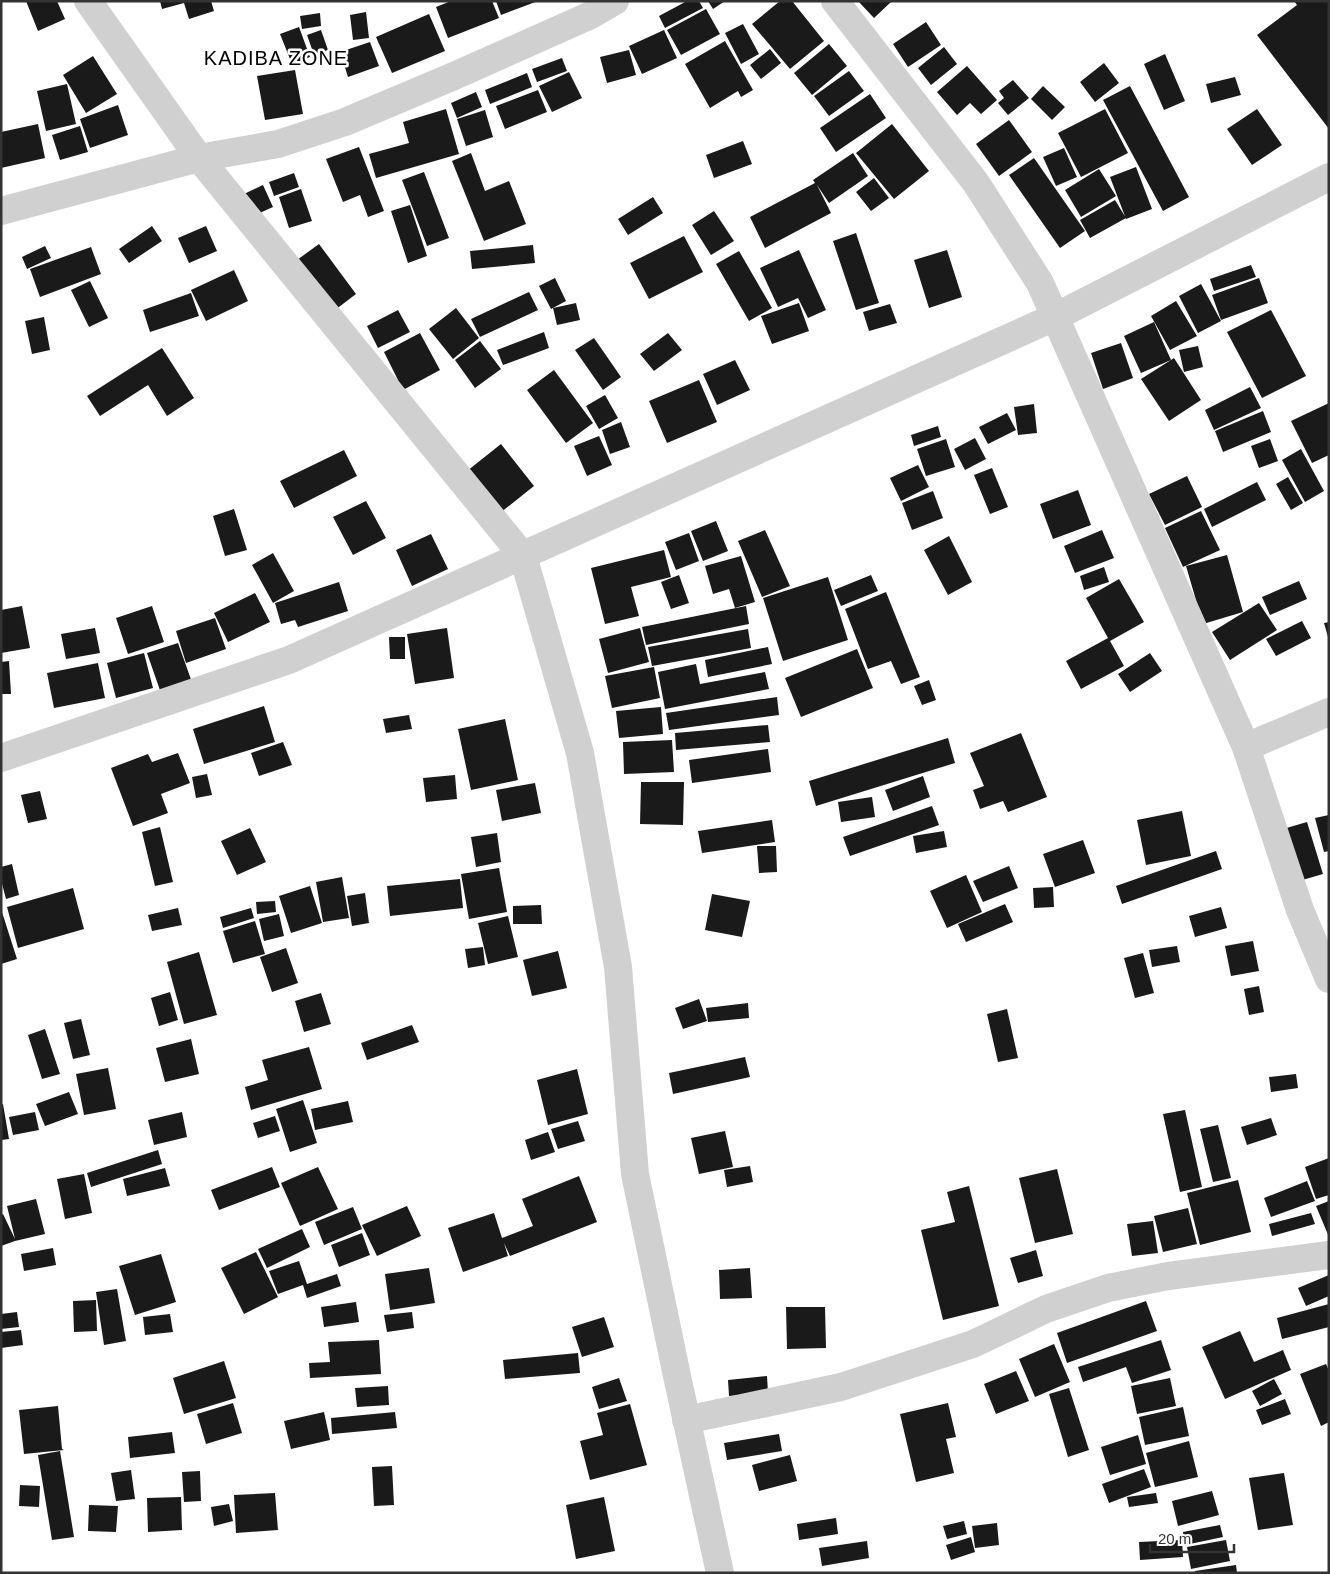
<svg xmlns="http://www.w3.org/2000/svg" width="1330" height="1574" viewBox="0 0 1330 1574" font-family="Helvetica,sans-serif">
  <rect width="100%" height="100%" fill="#fff"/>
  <!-- building -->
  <path fill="#1a1a1a" d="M26,1H57L65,19L38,31Z
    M160,1H211L214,11L189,19L184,3L162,9Z
    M451,1H492L499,18L448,38L436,7Z
    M496,1H538L501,15Z
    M687,1H699L703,8L665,28L659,16Z
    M708,1H725L713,9Z
    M780,1H792L824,41L790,69L752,24Z
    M858,1H892L874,18Z
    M1294,1H1329V129L1257,35L1297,5Z
    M706,9L720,34L681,55L667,30Z
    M366,12L369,38L353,40L350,15Z
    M320,13L321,26L302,29L300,16Z
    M429,14L445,51L392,73L376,37Z
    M926,22L941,45L908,67L893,44Z
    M743,24L759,54L741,64L725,33Z
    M299,27L310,57L292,64L280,34Z
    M321,30L328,50L314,55L307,35Z
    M664,30L677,58L642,74L629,46Z
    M725,41L753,90L741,97L738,91L710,108L685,64Z
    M370,42L379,66L348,77L340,52Z
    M829,44L847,66L812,95L794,73Z
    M944,47L957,64L931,85L918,68Z
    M770,49L781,63L761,79L750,65Z
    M629,50L636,75L607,83L600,57Z
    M1165,54L1185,101L1164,110L1144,64Z
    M93,56L117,94L86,113L63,75Z
    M562,58L567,71L537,82L532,69Z
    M1104,63L1119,83L1095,102L1080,82Z
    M967,66L997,100L981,114L970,103L957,115L937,92Z
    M295,70L303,114L265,120L257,76Z
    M849,71L864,91L829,116L814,96Z
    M569,72L582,98L552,112L539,86Z
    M527,73L532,87L490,104L485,90Z
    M1235,77L1241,95L1211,103L1206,84Z
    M1013,80L1029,98L1008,115L998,103L1004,98L999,91Z
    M67,84L76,124L46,131L37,91Z
    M1043,86L1065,107L1052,120L1031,99Z
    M1130,86L1189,197L1163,211L1103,100Z
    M538,90L547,112L505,129L496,106Z
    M476,92L482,107L457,118L451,103Z
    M870,94L886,118L836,152L820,128Z
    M118,105L128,135L90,148L80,119Z
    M446,109L459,154L376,178L369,154L409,143L403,122Z
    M1105,109L1128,153L1081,177L1058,133Z
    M1257,109L1282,145L1252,165L1227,129Z
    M485,110L493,137L466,146L457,119Z
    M1009,120L1032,152L999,176L976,144Z
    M38,124L45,158L1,168V132Z
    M892,124L929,171L894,199L856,153Z
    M80,126L88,152L60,160L52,135Z
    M743,141L752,164L714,178L706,155Z
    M359,147L384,211L368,217L360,195L343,202L326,159Z
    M1064,148L1077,177L1056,186L1043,157Z
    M471,153L485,191L509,181L526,224L484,241L452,161Z
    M853,153L868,176L829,203L817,185L831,213L765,248L750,217L815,183L813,180Z
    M1034,158L1085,231L1060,248L1009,175Z
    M1136,167L1152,209L1126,219L1110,177Z
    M1099,169L1116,196L1081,217L1065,190Z
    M424,172L449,238L427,246L402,180Z
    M294,173L299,187L274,196L269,182Z
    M874,178L889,198L871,211L856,192Z
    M263,185L273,207L253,216L244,194Z
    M301,189L312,221L289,228L279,197Z
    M653,197L663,213L628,235L618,219Z
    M1115,200L1126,218L1090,238L1080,220Z
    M410,205L427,256L408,263L391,211Z
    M714,211L734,241L711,255L692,225Z
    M152,226L162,241L129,263L119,249Z
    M206,226L217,251L189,263L178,238Z
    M856,233L879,303L856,310L833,241Z
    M684,236L703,272L649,299L630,263Z
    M319,244L356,294L335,310L297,260Z
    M533,245L535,263L472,269L470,251Z
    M45,246L51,258L27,269L22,257Z
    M91,247L101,274L40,297L30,269Z
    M799,250L826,310L808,318L798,298L778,307L760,268Z
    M947,250L962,297L929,308L914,260Z
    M739,251L772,308L749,321L716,264Z
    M1251,265L1256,277L1214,291L1210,279Z
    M234,270L248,301L206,321L191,290Z
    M555,278L566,301L551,309L539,286Z
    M1259,278L1268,303L1221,320L1212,295Z
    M90,281L108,318L89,327L71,290Z
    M1201,284L1221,321L1198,333L1179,296Z
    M529,292L538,310L480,337L471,319Z
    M191,293L199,316L150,332L143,310Z
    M1176,301L1197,336L1170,350L1151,316Z
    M576,303L580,320L557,325L553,308Z
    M799,303L809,331L772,344L761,316Z
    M890,304L897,323L869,331L863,312Z
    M456,308L479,338L453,359L429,329Z
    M398,310L410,332L378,348L367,326Z
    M1271,310L1306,376L1262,398L1227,332Z
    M44,317L50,350L32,354L25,321Z
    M1154,322L1171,360L1174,358L1201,400L1169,421L1141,379L1171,360L1141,373L1124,336Z
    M544,332L549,348L503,365L497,350Z
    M420,333L440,370L403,390L384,352Z
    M668,333L682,350L654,371L640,354Z
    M594,338L621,377L603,390L575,350Z
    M480,341L501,369L475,388L455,360Z
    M1121,343L1133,378L1103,389L1091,353Z
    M1198,346L1203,367L1184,372L1179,350Z
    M162,348L194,398L167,416L148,385L100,416L87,396Z
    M735,360L750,390L717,405L703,374Z
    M554,370L593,423L566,443L527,390Z
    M699,380L717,422L667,443L649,401Z
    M1250,387L1261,408L1214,430L1205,410Z
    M605,395L618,418L599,429L586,406Z
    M1329,403V455L1312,463L1291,421Z
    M1034,404L1037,433L1018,435L1014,407Z
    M1263,411L1271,432L1223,452L1215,431Z
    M1007,413L1016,430L988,444L979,427Z
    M621,422L630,447L610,454L602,430Z
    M938,426L941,437L914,446L911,435Z
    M599,436L612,465L587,476L574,446Z
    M975,438L986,459L965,470L954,449Z
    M946,439L955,467L926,476L917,449Z
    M1270,439L1278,461L1259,468L1251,446Z
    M501,444L534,486L500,513L467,471Z
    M1301,449L1324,491L1305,502L1282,460Z
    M344,450L357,476L294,508L280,481Z
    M918,465L929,487L901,501L890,478Z
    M992,468L1008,507L990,514L974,475Z
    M1187,476L1202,507L1165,525L1149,494Z
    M1288,477L1303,503L1291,510L1276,484Z
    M1257,482L1266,500L1212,527L1204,509Z
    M1078,490L1091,525L1053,539L1040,504Z
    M933,491L943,518L912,530L902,503Z
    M366,501L386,538L353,555L333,517Z
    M234,509L247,550L225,556L213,516Z
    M1201,511L1220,550L1183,567L1165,528Z
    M716,521L728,551L703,561L691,531Z
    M765,530L790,586L762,597L738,541Z
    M1102,530L1114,558L1075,573L1064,546Z
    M689,533L699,561L676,570L665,542Z
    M431,534L448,569L412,586L396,550Z
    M949,536L972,582L948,595L924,550Z
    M664,550L671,577L631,587L639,616L605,624L591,568Z
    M273,553L294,591L273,603L252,565Z
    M1227,555L1243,612L1203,624L1186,566Z
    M741,556L755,602L735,608L729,589L713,594L705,566Z
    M1104,567L1109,582L1084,590L1080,576Z
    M679,575L689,603L671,609L661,582Z
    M871,575L878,591L841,606L834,590Z
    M828,577L848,640L783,661L763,598Z
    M1119,579L1144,622L1110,641L1124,666L1081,689L1066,661L1108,638L1086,598Z
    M1299,581L1307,599L1270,615L1262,597Z
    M339,582L348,611L298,627L295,620L281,624L275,603Z
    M886,592L920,677L901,684L891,661L868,669L845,609Z
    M255,593L270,622L228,642L214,613Z
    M1259,603L1277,630L1230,660L1212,632Z
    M22,606L30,648L1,653V610Z
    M152,606L164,642L128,654L116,618Z
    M746,606L749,624L646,645L642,627Z
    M215,618L226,649L186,663L176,631Z
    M1302,621L1311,638L1276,656L1266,639Z
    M1329,622V637H1328L1324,623Z
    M95,628L100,653L66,659L61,634Z
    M447,628L454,678L415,684L407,634Z
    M640,628L649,662L608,673L599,639Z
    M748,629L751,648L652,666L648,647Z
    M389,637H405V659H390Z
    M178,643L193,685L162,696L147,653Z
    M768,647L772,664L708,677L705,660Z
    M857,649L873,688L801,717L785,678Z
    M144,653L153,688L116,698L107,663Z
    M1150,653L1162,671L1130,692L1118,674Z
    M9,661L11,694H1V662Z
    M98,663L105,698L54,708L47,673Z
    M696,664L700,684L765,672L769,689L665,709L658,672Z
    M654,667L660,698L612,708L605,676Z
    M929,680L936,700L922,705L914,686Z
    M777,697L779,715L669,730L666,713Z
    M264,706L275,742L204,764L193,729Z
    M661,707L663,734L619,738L616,711Z
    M409,715L412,729L386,733L383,719Z
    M505,719L518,780L471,790L458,729Z
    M768,725L770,742L676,750L675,733Z
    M1021,733L1047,797L1008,812L1003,801L980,809L973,790L984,786L970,753Z
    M948,738L955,763L816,806L809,781Z
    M672,740L674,772L624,774L623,742Z
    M283,742L292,765L259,776L251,753Z
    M768,749L771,772L692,783L689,760Z
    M178,753L190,783L161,794L168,813L133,826L111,768L148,754L152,762Z
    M207,774L212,795L196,798L192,777Z
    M455,775L457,799L426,802L423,778Z
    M923,776L930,797L893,811L885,790Z
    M641,782H684L683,825L640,824Z
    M535,783L541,813L502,821L496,790Z
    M40,791L47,819L28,823L21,795Z
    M872,797L875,817L841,822L838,802Z
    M932,806L939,825L850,856L843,837Z
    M1182,811L1191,856L1146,865L1137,820Z
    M1329,815V851L1324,852L1315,818Z
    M772,820L775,842L702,853L698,831Z
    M1307,822L1323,874L1299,881L1283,829Z
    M160,827L173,882L155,886L142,832Z
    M250,828L266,862L237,875L221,841Z
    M944,831L947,847L916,853L913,836Z
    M497,833L501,862L476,867L471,837Z
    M1083,840L1095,873L1055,887L1043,854Z
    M757,846H776L777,872L759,873Z
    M1216,851L1222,869L1122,904L1116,886Z
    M12,864L19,895L6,899L1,880V867Z
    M1009,866L1018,888L983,902L973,881Z
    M499,868L507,912L469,919L461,874Z
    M966,875L982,912L947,928L930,891Z
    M342,877L349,918L323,922L316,882Z
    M460,879L463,908L390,916L387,886Z
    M310,886L322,923L291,933L279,896Z
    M1053,887L1054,907L1034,908L1033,888Z
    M73,888L84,929L18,948L7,907Z
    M365,893L369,923L352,926L347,896Z
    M712,894L750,901L742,937L705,930Z
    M275,901L276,912L257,914L256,902Z
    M1005,904L1013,922L966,942L958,924Z
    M541,905L542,924H513V906Z
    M1221,907L1227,928L1195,937L1189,916Z
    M178,908L182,925L152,931L148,915Z
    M251,908L254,918L223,928L220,917Z
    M1,909L17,959L1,964Z
    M279,914L284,936L264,941L259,919Z
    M508,916L518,957L488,964L478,923Z
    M255,921L265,954L233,963L223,931Z
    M1253,941L1259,971L1231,976L1225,946Z
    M1177,946L1180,962L1152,967L1149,950Z
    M483,947L485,965L468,968L465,949Z
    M286,948L298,983L272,992L260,957Z
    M558,951L567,988L532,996L523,960Z
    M199,952L217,1015L184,1024L167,962Z
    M1143,953L1154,993L1135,998L1124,958Z
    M1259,986L1264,1012L1249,1015L1244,989Z
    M170,992L178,1020L159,1026L151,998Z
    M321,993L331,1024L304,1032L295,1001Z
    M699,999L707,1021L683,1029L675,1008Z
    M748,1003L749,1018L708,1022L706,1008Z
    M1007,1009L1018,1058L998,1062L987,1014Z
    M81,1019L90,1055L73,1059L64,1023Z
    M412,1025L419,1042L367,1060L361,1043Z
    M45,1029L60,1074L42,1079L28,1035Z
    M191,1039L199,1074L165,1082L156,1048Z
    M309,1047L322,1089L251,1110L245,1087L268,1080L262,1060Z
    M745,1057L750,1077L673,1094L669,1073Z
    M108,1068L116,1109L84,1115L76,1074Z
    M577,1069L588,1114L548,1125L537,1080Z
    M1296,1074L1298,1088L1271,1092L1269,1077Z
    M69,1092L78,1114L45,1126L36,1104Z
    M303,1100L317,1143L290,1152L276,1109Z
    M348,1101L353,1122L315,1130L311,1109Z
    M3,1104L9,1139L1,1140V1105Z
    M1185,1110L1202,1187L1180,1192L1163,1114Z
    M35,1112L39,1130L13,1135L9,1117Z
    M182,1112L187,1137L154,1145L148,1120Z
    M275,1116L280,1131L258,1138L253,1123Z
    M1271,1118L1277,1135L1247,1145L1241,1127Z
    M578,1121L585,1141L558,1149L551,1129Z
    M1218,1125L1231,1178L1213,1182L1200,1129Z
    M725,1131L733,1167L699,1174L691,1138Z
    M548,1132L555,1152L531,1160L525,1140Z
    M158,1150L162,1164L91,1187L87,1173Z
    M1329,1158V1195L1316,1199L1305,1167Z
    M750,1166L753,1182L727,1187L724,1170Z
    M272,1167L280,1187L219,1210L211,1190Z
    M318,1167L338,1209L300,1226L281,1183Z
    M165,1168L170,1186L127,1196L123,1179Z
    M1057,1169L1073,1234L1035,1243L1019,1178Z
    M84,1174L92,1213L65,1219L57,1179Z
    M579,1176L597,1222L510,1256L504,1243L508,1256L463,1272L448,1228L494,1213L502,1238L533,1226L522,1199Z
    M1238,1180L1251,1232L1200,1245L1187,1193Z
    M1307,1181L1315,1201L1271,1217L1264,1198Z
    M969,1186L999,1306L943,1320L921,1230L955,1222L947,1192Z
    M36,1199L45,1234L15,1241L1,1246V1215L3,1214L15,1239L7,1206Z
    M1329,1201V1237L1316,1206Z
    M407,1206L421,1236L377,1256L362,1225Z
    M353,1207L362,1229L324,1245L315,1222Z
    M1188,1208L1197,1244L1163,1252L1154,1216Z
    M1311,1213L1315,1224L1272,1236L1269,1224Z
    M1153,1221L1158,1253L1132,1256L1127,1224Z
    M302,1229L310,1247L267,1268L258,1249Z
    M362,1233L370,1255L339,1267L331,1245Z
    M53,1248L56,1265L24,1271L21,1254Z
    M1036,1250L1043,1276L1018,1283L1010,1258Z
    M256,1252L278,1297L244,1314L221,1268Z
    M161,1254L176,1302L135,1315L119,1266Z
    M299,1261L307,1284L337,1274L341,1286L307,1298L303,1285L278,1294L269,1271Z
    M429,1268L435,1303L390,1310L385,1274Z
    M750,1268L752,1298L720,1299L719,1270Z
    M1329,1275V1296L1306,1306L1298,1288Z
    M117,1289L126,1341L104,1345L96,1292Z
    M96,1300L97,1331L74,1332L73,1301Z
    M1146,1301L1157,1331L1067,1363L1057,1333Z
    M356,1302L359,1322L324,1327L321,1307Z
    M1329,1304V1327L1282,1339L1277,1318Z
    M786,1307H825L826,1348L787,1349Z
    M17,1312L19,1327L1,1329V1314Z
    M412,1312L414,1328L387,1332L384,1315Z
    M170,1314L173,1332L145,1335L143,1317Z
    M604,1317L614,1347L582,1357L572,1327Z
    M21,1330L23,1345L1,1348V1332Z
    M1240,1331L1254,1362L1283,1350L1291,1370L1225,1399L1202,1347Z
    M379,1340L381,1374L310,1378L309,1363L330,1362L328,1342Z
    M1161,1340L1171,1370L1132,1383L1126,1367L1083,1382L1078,1367Z
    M1054,1344L1070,1382L1035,1397L1019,1359Z
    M578,1353L580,1373L505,1379L503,1360Z
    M224,1361L236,1398L184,1414L173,1378Z
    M1326,1364L1329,1371V1422L1321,1426L1300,1374Z
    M1016,1371L1029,1401L996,1414L984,1384Z
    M767,1376L768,1393L729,1396L728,1380Z
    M619,1378L627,1401L599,1409L592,1387Z
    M1170,1378L1176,1406L1137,1414L1131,1386Z
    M1274,1379L1282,1394L1260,1406L1252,1391Z
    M388,1386L389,1405L357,1407L355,1388Z
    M1069,1388L1089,1450L1068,1457L1049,1394Z
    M1285,1399L1291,1414L1262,1425L1256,1410Z
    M233,1403L242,1433L206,1444L197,1414Z
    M948,1403L956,1437L946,1439L954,1473L916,1482L900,1414Z
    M630,1404L647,1465L590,1480L580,1441L603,1435L597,1413Z
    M58,1406L62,1449L64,1450L24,1454L19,1410Z
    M1183,1407L1189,1436L1145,1445L1139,1417Z
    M324,1412L330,1440L291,1449L284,1421Z
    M395,1412L397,1428L332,1434L331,1418Z
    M172,1432L175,1453L130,1458L128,1437Z
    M779,1434L782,1451L727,1460L724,1443Z
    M1138,1435L1146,1464L1110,1475L1101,1447Z
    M1189,1441L1198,1477L1155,1487L1146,1453Z
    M60,1451L74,1537L52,1540L38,1455Z
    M790,1455L797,1481L759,1491L752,1465Z
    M392,1466L394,1505L374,1506L372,1467Z
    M1144,1469L1151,1487L1109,1503L1102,1484Z
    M131,1470L135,1499L116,1501L111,1473Z
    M200,1471L201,1501L184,1502L182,1472Z
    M1284,1473L1293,1525L1258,1530L1249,1478Z
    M20,1485L40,1486L39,1507L19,1506Z
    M1212,1491L1219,1515L1178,1526L1172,1501Z
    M275,1493L278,1530L236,1533L234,1495Z
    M1156,1493L1158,1503L1129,1507L1127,1497Z
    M181,1497L182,1530L148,1532L147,1498Z
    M604,1497L615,1551L576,1559L566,1505Z
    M229,1504L233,1521L214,1526L211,1507Z
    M89,1505L118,1506L116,1532L88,1531Z
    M836,1518L838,1534L799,1540L797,1524Z
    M964,1521L967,1534L947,1539L943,1526Z
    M997,1523L999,1545L975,1548L972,1526Z
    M1220,1525L1223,1537L1185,1545L1183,1532Z
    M971,1537L975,1552L951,1560L946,1545Z
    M1182,1540L1183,1557L1140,1560L1139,1542Z
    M1226,1540L1230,1561L1191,1569L1187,1547Z
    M867,1541L869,1558L822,1566L819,1548Z
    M1236,1565L1237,1573H1195V1571Z"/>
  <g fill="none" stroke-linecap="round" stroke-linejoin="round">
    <!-- minor -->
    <path stroke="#d0d0d0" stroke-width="28" d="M88,1L199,158L523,556L580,753L618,967L635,1174L677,1376L720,1573
      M835,1L976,183L1040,283L1246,747L1300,910L1329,979
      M1,211L199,158L278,144L345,122L454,76L591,15L615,1
      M1246,747L1329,712
      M1,758L289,660L1055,317L1329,177
      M686,1420L841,1387L973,1344L1046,1309L1108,1288L1168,1276L1329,1255"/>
  </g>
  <g text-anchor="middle" stroke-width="5" stroke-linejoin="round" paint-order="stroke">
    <!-- quarter labels -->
    <g font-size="20" letter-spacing="1" fill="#000" stroke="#fff">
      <text x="276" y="65">KADIBA ZONE</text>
    </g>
  </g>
  <!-- border -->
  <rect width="1330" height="1574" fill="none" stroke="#333333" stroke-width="5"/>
  <!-- scale -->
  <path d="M1150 1544v8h84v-8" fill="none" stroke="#333333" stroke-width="2.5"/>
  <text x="1158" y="1544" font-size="15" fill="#333333" stroke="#ffffff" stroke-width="4" paint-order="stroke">20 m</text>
</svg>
